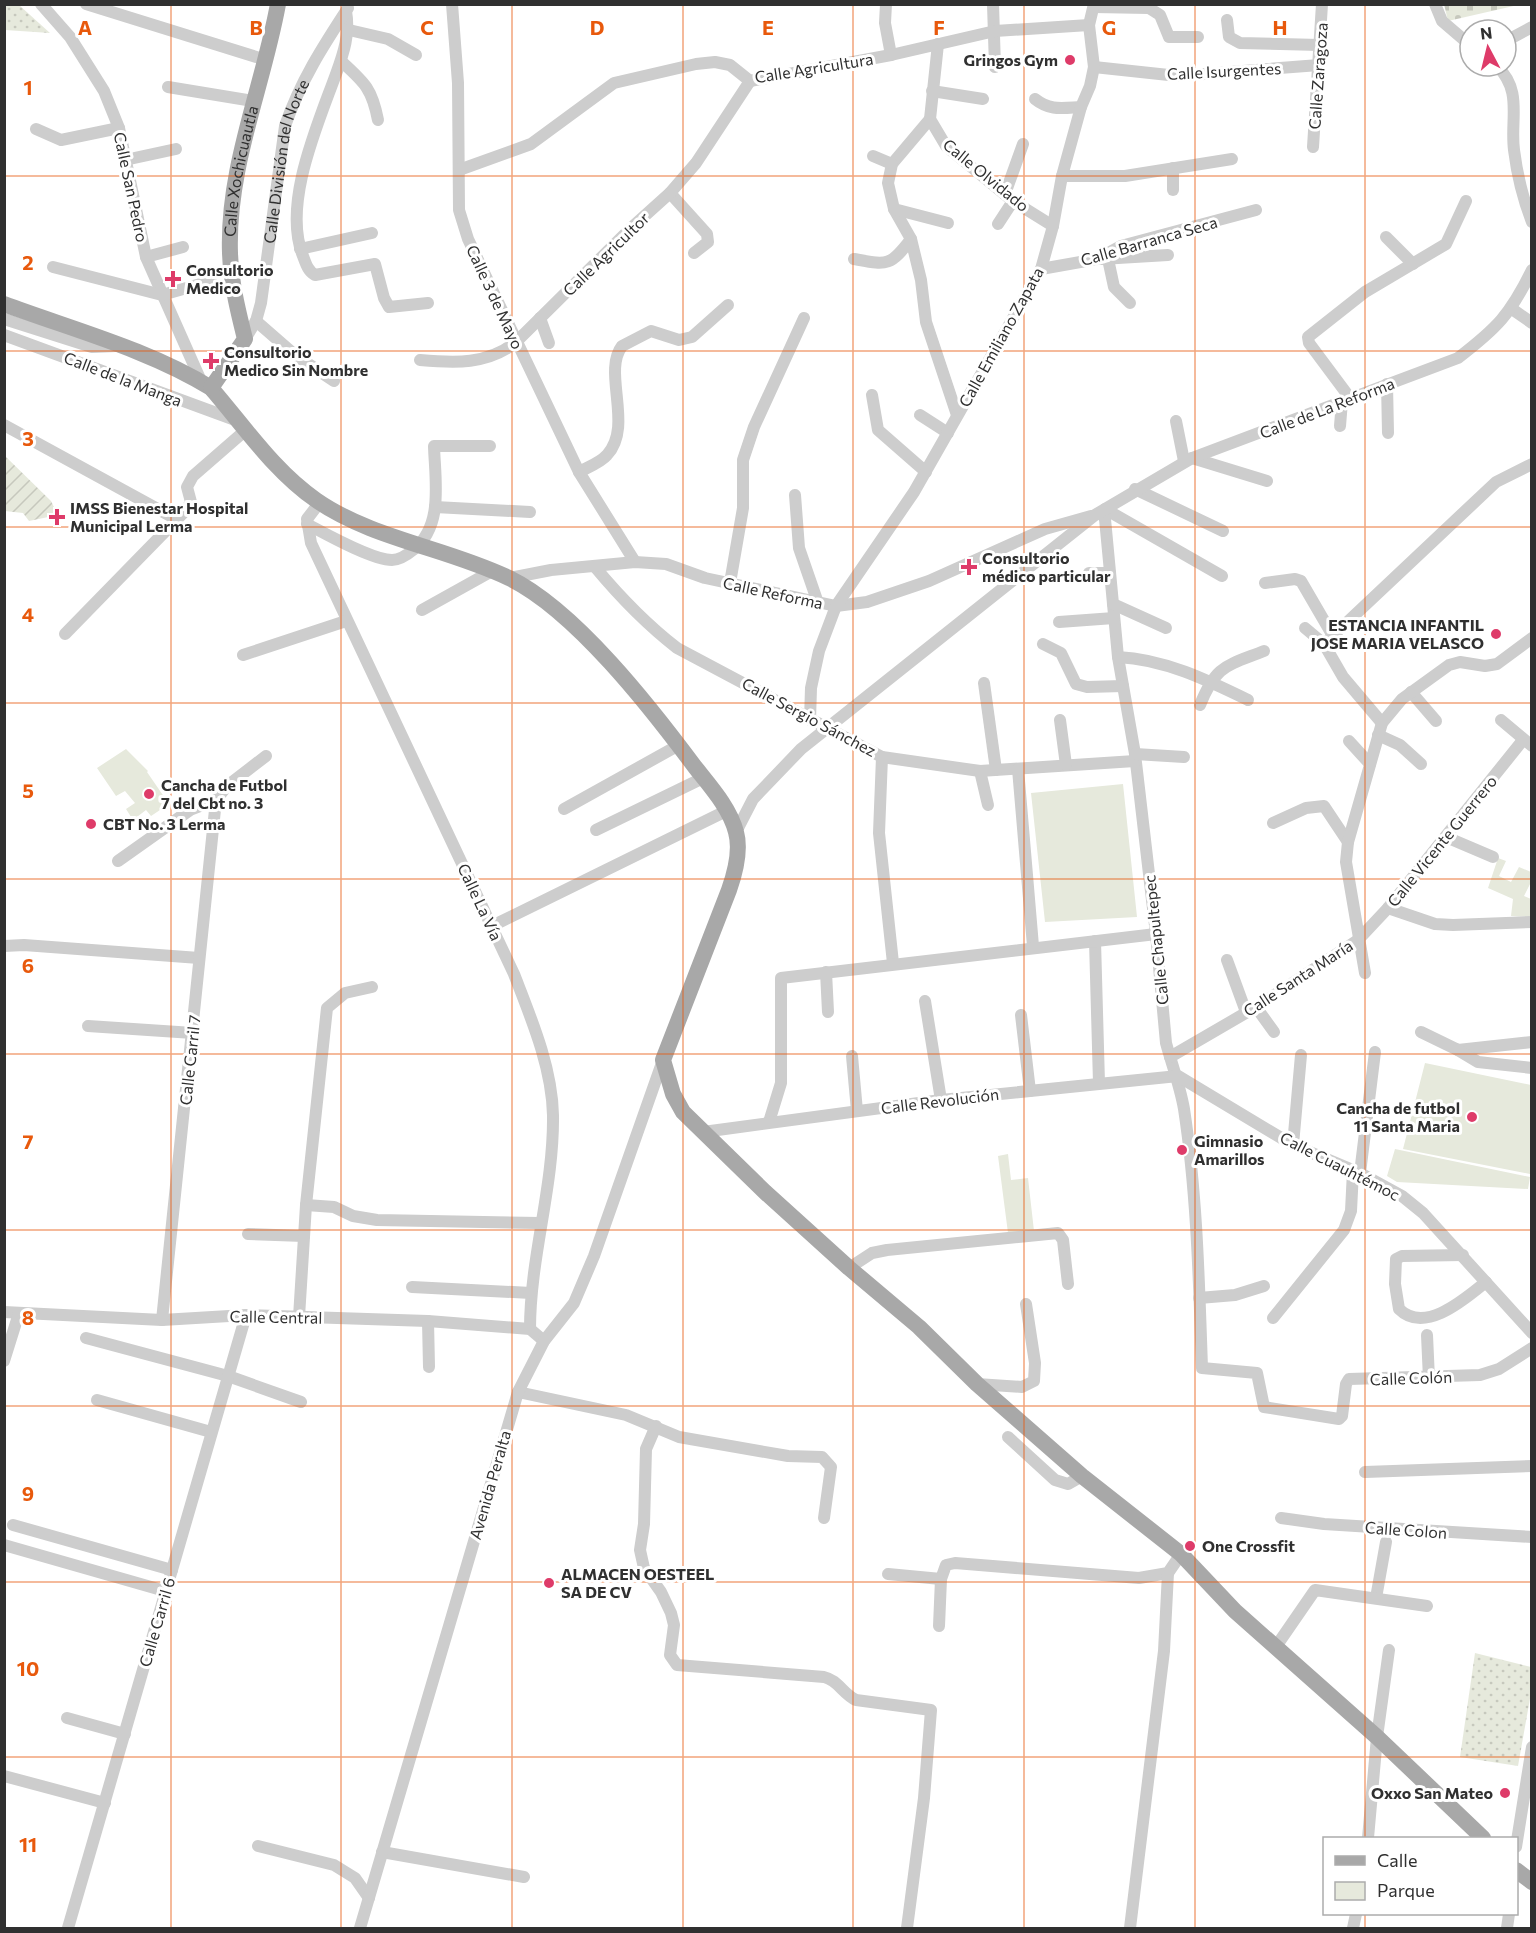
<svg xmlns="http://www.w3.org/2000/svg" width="1536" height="1933" viewBox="0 0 1536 1933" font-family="Commissioner,sans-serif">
  <defs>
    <pattern id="grass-dots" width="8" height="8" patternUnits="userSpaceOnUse" patternTransform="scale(1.5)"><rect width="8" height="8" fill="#e6e9dc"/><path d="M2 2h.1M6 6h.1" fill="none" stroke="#c6c8bd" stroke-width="1.8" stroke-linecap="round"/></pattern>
    <pattern id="cemetery-stones" width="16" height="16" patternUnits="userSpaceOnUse" patternTransform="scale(1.5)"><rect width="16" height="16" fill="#e6e9dc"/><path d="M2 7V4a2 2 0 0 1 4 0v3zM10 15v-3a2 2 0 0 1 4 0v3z" fill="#c6c8bd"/></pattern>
    <pattern id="garden-furrows" width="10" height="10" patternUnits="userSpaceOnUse" patternTransform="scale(1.5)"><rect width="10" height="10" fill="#e6e9dc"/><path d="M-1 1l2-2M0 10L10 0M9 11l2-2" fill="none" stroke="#c6c8bd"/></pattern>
  </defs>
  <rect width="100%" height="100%" fill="#fff"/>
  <!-- grass -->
  <path fill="url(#grass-dots)" d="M4,5H19L50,33L5,30Z
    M1475,1653L1531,1667V1693L1518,1766L1460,1757Z"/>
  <!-- cemetery -->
  <path fill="url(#cemetery-stones)" d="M1444,4L1518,5L1448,21Z"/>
  <!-- park -->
  <path fill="#e6e9dc" d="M126,749L148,771L147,772L169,804L151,816L146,810L133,820L126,809L135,803L125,791L116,796L97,768Z
    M1123,784L1137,917L1045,922L1031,793Z
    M1498,858L1506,861L1499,876L1511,882L1519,867L1531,872V882L1524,896L1531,899V917L1511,916L1513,899L1488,888Z
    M1425,1063L1531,1085L1530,1174L1403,1149Z
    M1395,1149L1530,1177L1528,1189L1397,1182L1387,1176Z
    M1008,1154L1011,1180L1028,1178L1034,1231L1008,1233L998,1156Z"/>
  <!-- garden -->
  <path fill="url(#garden-furrows)" d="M4,455L51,501L58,515L29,521L23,513L5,511Z"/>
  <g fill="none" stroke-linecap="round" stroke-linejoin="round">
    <!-- minor -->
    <g stroke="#cdcdcd" stroke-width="12">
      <path d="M41,4L70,37L104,91L119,128L146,257L201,381"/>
      <path d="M86,4L266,60"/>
      <path d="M452,4L458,83L459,210L468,239L579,472L635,562"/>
      <path d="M886,4L885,23L891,55"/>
      <path d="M993,4L995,67"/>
      <path d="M1435,4L1442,21L1470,45"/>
      <path d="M1094,7L1149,8L1160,15L1169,37H1198"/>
      <path d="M346,11C350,34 344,52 336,74C318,124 282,204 303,256C306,264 308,271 315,275L375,264L384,298L389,307L428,303"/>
      <path d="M1227,20L1229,37L1240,43L1320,45"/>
      <path d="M349,30L388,39L416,55"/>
      <path d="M1506,41L1532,27"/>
      <path d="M938,44L930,119L946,146L1013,201L1053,226"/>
      <path d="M342,62C365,83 372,89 378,120"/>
      <path d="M1497,66C1523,91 1510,119 1514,150C1517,174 1523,199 1532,222"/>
      <path d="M1094,67L1178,76L1319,65"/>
      <path d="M750,81L891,55L995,31L1089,25"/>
      <path d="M168,87L253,101"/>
      <path d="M932,91L983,99"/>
      <path d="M1035,99C1050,111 1062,108 1081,107"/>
      <path d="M930,119L892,164L888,183L894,209L911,239L921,280L926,322L957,415"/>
      <path d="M36,129L61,140L119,128"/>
      <path d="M1313,147L1322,4"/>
      <path d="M873,156L892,164"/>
      <path d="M125,160L176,149"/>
      <path d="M459,170L531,144L614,83L696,64L715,62L730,65L750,81"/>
      <path d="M1062,176H1125L1232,159"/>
      <path d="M1173,190V168"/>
      <path d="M670,193L707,234L708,242L694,253"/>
      <path d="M1005,194L1023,144"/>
      <path d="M894,209L948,223"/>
      <path d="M998,224L1013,201"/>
      <path d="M1386,237L1413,264"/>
      <path d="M300,249L372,233"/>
      <path d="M146,257L183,247"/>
      <path d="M854,259C887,265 890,267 911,239"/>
      <path d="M1101,259L1168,255"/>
      <path d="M1108,259L1114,287L1130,303"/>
      <path d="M53,267L162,295L211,281"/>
      <path d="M1041,269L1097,259L1121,246L1256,210"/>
      <path d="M1512,309L1532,323"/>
      <path d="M540,318L549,343"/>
      <path d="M4,319L92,347L116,346"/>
      <path d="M256,321L295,355L334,381"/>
      <path d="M4,335L238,421"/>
      <path id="s1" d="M245,339L256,321L261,303L285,126C300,82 323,46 348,8"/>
      <path d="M420,360C454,363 488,365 516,342L630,229L670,193L696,163L750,81"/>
      <path d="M1387,384L1388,433"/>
      <path d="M872,395L878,430L926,472"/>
      <path d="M1350,398L1309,343L1308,337L1365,292L1446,244L1466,201"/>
      <path d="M920,415L948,433"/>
      <path d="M1176,421L1184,461"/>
      <path d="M4,425L176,519"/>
      <path d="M1340,426L1342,401"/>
      <path d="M1192,458L1267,481"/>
      <path d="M579,472C588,467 600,463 607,455C634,426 602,372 622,346L651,331L679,340L692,337L728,305"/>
      <path d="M1135,489L1223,531"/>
      <path d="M795,495L799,548L818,603"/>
      <path d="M320,502L307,519L311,543L514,974C531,1018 552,1067 553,1115C554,1187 530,1257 530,1329"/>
      <path d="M435,507L530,512"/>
      <path d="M1105,509L1222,576"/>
      <path d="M1101,512L1105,519L1118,657L1135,754L1156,934L1166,1043C1172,1065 1180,1086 1184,1109C1197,1194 1199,1282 1202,1368L1257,1373L1264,1407L1339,1419L1342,1416L1346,1384L1349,1379L1480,1375L1499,1369L1532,1348"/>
      <path d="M307,524C326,534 372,560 392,560C400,560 407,555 413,550C444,526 435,481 434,446H490"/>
      <path d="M595,567C620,597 646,624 677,648L882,757L980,771L1135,761"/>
      <path d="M1089,573H1110"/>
      <path d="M510,578L551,570L635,562L666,564L705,578L836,606L867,602L929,581L1045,529L1091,516"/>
      <path d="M730,583L743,508V460L754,427L804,318"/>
      <path d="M1265,583L1295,579L1301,581L1333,636"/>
      <path d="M1113,604L1166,628"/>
      <path d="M422,610L492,571"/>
      <path d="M1059,622L1114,618"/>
      <path d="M1305,628L1324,644L1343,677L1382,723"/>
      <path d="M65,634L187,509L191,502L187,487L193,476L247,429"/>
      <path d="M1043,644L1061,653L1076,684L1087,687L1123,686"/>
      <path d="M1324,644L1496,482L1532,464"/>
      <path d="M243,655L346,621"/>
      <path d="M1118,657C1164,659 1207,680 1248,700"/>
      <path d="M984,683L996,770"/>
      <path d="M1411,692L1436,721"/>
      <path d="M1200,705C1216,665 1226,666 1264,651"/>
      <path d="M810,720L811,688L819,651L836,606L914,492L1041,269L1053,226L1062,176L1081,107L1090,86L1094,67L1089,25L1094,4"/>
      <path d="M1060,720L1066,765"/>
      <path d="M1501,720L1532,746"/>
      <path d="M1378,735L1400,745L1421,764"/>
      <path d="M1349,741L1370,764"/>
      <path d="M1135,754L1184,757"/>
      <path d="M882,757L879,833L893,963"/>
      <path d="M1018,769L1033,946"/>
      <path d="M980,771L988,805"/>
      <path d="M564,809L679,745"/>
      <path d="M1273,823L1306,808L1324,806L1348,842"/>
      <path d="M596,830L703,778"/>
      <path d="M736,832L753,799L801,749L1095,515L1192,458L1458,358C1497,328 1510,315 1532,270"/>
      <path d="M1446,837L1493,857"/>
      <path d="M118,861L190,810L216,800L227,786L266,756"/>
      <path d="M1388,908L1435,924L1453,925L1532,922"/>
      <path d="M492,926L726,811"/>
      <path d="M1095,941L1099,1083"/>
      <path d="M4,946L24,945L199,958"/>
      <path d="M1227,960L1246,1012"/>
      <path d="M826,972L828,1012"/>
      <path d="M1365,973L1346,862L1348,842L1382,723L1402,699L1449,665L1460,662L1485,666L1497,664L1532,638"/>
      <path d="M925,1001L941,1100"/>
      <path d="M1256,1007L1274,1032"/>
      <path d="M1021,1015L1030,1091"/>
      <path d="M88,1026L193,1033"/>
      <path d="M1421,1032L1458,1050L1532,1042"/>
      <path d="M1458,1050L1478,1062L1532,1068"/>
      <path d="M852,1056L857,1111"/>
      <path d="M1170,1057L1256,1007L1358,940L1388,908L1523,740"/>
      <path d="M769,1122L781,1083V978L1156,934"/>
      <path d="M703,1132L941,1100L1178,1076L1293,1145L1360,1173L1402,1196L1423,1213L1532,1333"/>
      <path d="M1293,1145L1301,1055"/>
      <path d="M1360,1173L1375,1052"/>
      <path d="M306,1205L334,1207L353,1216L377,1220L540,1223"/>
      <path d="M248,1234L304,1236"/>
      <path d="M1463,1255L1402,1256L1396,1259L1395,1284L1399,1309C1425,1335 1466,1298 1486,1282"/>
      <path d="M849,1268L872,1253L887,1250L1058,1233L1063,1240L1068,1284"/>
      <path d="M412,1287L531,1293"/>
      <path d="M1199,1298L1235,1295L1264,1286"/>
      <path d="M4,1312L162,1320L246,1315L428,1321L530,1329L544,1341"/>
      <path d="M299,1317L306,1205L327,1008L345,993L372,987"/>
      <path d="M1273,1318L1344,1230L1351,1211L1353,1171"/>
      <path d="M162,1320L216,800"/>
      <path d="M428,1321L429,1367"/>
      <path d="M1427,1335L1429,1379"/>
      <path d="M86,1338L228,1376L301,1402"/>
      <path d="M4,1361L19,1313"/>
      <path d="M977,1384L1022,1387L1034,1381L1035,1363L1026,1304"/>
      <path d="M518,1392L626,1415L679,1437L788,1456L822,1457L831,1467L824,1518"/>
      <path d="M97,1400L211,1432"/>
      <path d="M656,1426L646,1449L644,1524L640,1550L644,1568L661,1592L671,1613L674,1625L670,1655L677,1665L824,1677C838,1680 843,1694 856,1700L931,1710L924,1798L907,1928"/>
      <path d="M1008,1437L1055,1480L1068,1484L1082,1476"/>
      <path d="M1365,1472L1532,1466"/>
      <path d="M1281,1518L1324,1524L1532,1537"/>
      <path d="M13,1525L172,1570"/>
      <path d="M4,1545L165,1591"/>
      <path d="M888,1574L941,1579"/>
      <path d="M1376,1598L1386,1542"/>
      <path d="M939,1626L941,1579L946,1565L955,1563L1139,1578L1168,1573L1181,1554"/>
      <path d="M1275,1648L1315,1590L1427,1606"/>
      <path d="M67,1718L125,1734"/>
      <path d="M4,1776L105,1803"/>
      <path d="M1368,1838L1377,1737L1389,1650"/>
      <path d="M258,1846L334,1865L355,1878L369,1898"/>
      <path d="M1516,1847L1532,1747"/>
      <path d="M382,1852L524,1877"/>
      <path d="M68,1928L246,1315"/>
      <path d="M360,1928L518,1392L544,1341L574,1303L594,1256L663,1060"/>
      <path d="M1130,1928L1164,1651L1168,1573"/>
      <path d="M1353,1928L1356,1914"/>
      <path d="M1507,1928L1509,1914"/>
    </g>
    <!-- major -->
    <g stroke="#a8a8a8" stroke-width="16">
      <path d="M4,304C71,329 150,350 211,388C244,426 274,471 316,500C372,539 447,548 509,578C575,610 651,708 695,767C710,786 730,808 736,832C741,850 735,873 729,890L663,1060L673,1094L683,1112L765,1192L849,1268L919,1327L977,1384L1082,1476L1181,1554L1235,1611L1377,1737L1483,1838"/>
      <path id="s2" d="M211,388L245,339C238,311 231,283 230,253C227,167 263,87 278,4"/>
      <path d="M1516,1870L1532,1882"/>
    </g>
  </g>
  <!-- grid -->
  <path fill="none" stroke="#e8590c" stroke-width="1.5" stroke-opacity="0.55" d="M171,4V1928M341,4V1928M512,4V1928M683,4V1928M853,4V1928M1024,4V1928M1195,4V1928M1365,4V1838M4,176H1532M4,351H1532M4,527H1532M4,703H1532M4,879H1532M4,1054H1532M4,1230H1532M4,1406H1532M4,1582H1532M4,1757H1532M1365,1914V1928"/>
  <!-- markers -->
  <g fill="#de3b69" stroke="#fff" stroke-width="2">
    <circle cx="1070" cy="60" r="6"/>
    <path d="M170 270h6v6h6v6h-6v6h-6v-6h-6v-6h6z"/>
    <path d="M208 352h6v6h6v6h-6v6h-6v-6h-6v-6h6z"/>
    <path d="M54 508h6v6h6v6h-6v6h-6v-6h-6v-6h6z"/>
    <path d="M966 558h6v6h6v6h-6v6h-6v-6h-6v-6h6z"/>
    <circle cx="1496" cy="634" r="6"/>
    <circle cx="149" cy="794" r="6"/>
    <circle cx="91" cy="824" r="6"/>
    <circle cx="1472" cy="1117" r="6"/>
    <circle cx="1182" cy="1150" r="6"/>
    <circle cx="1190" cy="1546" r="6"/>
    <circle cx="549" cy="1583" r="6"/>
    <circle cx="1505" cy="1793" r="6"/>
  </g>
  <g text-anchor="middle" stroke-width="6" stroke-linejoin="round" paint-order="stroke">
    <!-- poi labels -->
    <g font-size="16" font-weight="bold" fill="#303030" stroke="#fff" text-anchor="start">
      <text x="1058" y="66" text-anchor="end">Gringos Gym</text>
      <text x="186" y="276">Consultorio<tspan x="186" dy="18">Medico</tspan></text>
      <text x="224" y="358">Consultorio<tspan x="224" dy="18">Medico Sin Nombre</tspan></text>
      <text x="70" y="514">IMSS Bienestar Hospital<tspan x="70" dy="18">Municipal Lerma</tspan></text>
      <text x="982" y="564">Consultorio<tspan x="982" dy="18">médico particular</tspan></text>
      <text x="1484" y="631" text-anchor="end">ESTANCIA INFANTIL<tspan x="1484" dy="18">JOSE MARIA VELASCO</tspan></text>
      <text x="161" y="791">Cancha de Futbol<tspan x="161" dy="18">7 del Cbt no. 3</tspan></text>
      <text x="103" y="830">CBT No. 3 Lerma</text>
      <text x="1460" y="1114" text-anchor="end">Cancha de futbol<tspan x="1460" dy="18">11 Santa Maria</tspan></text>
      <text x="1194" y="1147">Gimnasio<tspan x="1194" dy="18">Amarillos</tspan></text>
      <text x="1202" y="1552">One Crossfit</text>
      <text x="561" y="1580">ALMACEN OESTEEL<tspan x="561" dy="18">SA DE CV</tspan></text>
      <text x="1493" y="1799" text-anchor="end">Oxxo San Mateo</text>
    </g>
    <!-- street labels -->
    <g font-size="16" fill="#303030" stroke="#fff">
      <text transform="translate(814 68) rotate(-9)" y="6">Calle Agricultura</text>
      <text transform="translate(1224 71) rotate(-3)" y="6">Calle Isurgentes</text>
      <text transform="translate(1318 76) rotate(-86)" y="6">Calle Zaragoza</text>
      <text dy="6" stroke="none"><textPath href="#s1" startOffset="184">Calle División del Norte</textPath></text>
      <text dy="6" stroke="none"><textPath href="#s2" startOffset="230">Calle Xochicuautla</textPath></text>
      <text transform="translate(986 175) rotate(39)" y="6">Calle Olvidado</text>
      <text transform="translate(131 187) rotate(78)" y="6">Calle San Pedro</text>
      <text transform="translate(1149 241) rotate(-16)" y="6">Calle Barranca Seca</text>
      <text transform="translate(606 254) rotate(-44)" y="6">Calle Agricultor</text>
      <text transform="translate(495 297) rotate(65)" y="6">Calle 3 de Mayo</text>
      <text transform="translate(1001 337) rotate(-61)" y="6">Calle Emiliano Zapata</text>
      <text transform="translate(123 379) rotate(21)" y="6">Calle de la Manga</text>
      <text transform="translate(1327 408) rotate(-21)" y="6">Calle de La Reforma</text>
      <text transform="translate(773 593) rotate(12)" y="6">Calle Reforma</text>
      <text transform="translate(809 717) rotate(28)" y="6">Calle Sergio Sánchez</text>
      <text transform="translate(1442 841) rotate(-51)" y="6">Calle Vicente Guerrero</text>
      <text transform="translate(480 902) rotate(65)" y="6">Calle La Vía</text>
      <text transform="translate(1156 940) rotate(-96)" y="6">Calle Chapultepec</text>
      <text transform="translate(1298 978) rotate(-33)" y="6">Calle Santa María</text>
      <text transform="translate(190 1060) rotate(-84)" y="6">Calle Carril 7</text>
      <text transform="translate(940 1101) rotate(-7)" y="6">Calle Revolución</text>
      <text transform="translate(1340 1166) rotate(27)" y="6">Calle Cuauhtémoc</text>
      <text transform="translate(276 1317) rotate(1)" y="6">Calle Central</text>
      <text transform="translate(1411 1378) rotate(-2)" y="6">Calle Colón</text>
      <text transform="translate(490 1485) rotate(-74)" y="6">Avenida Peralta</text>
      <text transform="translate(1406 1530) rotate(4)" y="6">Calle Colon</text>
      <text transform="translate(157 1622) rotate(-74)" y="6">Calle Carril 6</text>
    </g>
  </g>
  <g font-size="20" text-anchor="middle" font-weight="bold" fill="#e8590c" stroke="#fff" stroke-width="6" stroke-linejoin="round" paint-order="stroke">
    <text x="85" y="35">A</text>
    <text x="256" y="35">B</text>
    <text x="427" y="35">C</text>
    <text x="597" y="35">D</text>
    <text x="768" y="35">E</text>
    <text x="939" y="35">F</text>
    <text x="1109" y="35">G</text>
    <text x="1280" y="35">H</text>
    <text x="28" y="95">1</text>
    <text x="28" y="270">2</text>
    <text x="28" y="446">3</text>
    <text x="28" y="622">4</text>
    <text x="28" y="798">5</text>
    <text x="28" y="973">6</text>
    <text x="28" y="1149">7</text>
    <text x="28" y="1325">8</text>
    <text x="28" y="1501">9</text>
    <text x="28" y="1676">10</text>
    <text x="28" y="1852">11</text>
  </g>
  <!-- border -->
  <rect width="1536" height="1933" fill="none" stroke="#303030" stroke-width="12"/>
  <!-- legend -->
  <rect x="1323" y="1837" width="195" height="78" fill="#ffffff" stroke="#acacac" stroke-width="1.5"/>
  <rect x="1335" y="1856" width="30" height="9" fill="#a8a8a8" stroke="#acacac" stroke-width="1.5"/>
  <text x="1377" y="1867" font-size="18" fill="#303030">Calle</text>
  <rect x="1335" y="1882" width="30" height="18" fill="#e6e9dc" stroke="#acacac" stroke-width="1.5"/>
  <text x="1377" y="1897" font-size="18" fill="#303030">Parque</text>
  <!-- north arrow -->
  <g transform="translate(1488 48) rotate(353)"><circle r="28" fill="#ffffff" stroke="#acacac" stroke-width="1.5"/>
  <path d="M0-4.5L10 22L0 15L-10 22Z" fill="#de3b69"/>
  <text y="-9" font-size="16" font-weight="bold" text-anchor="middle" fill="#303030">N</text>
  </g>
</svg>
